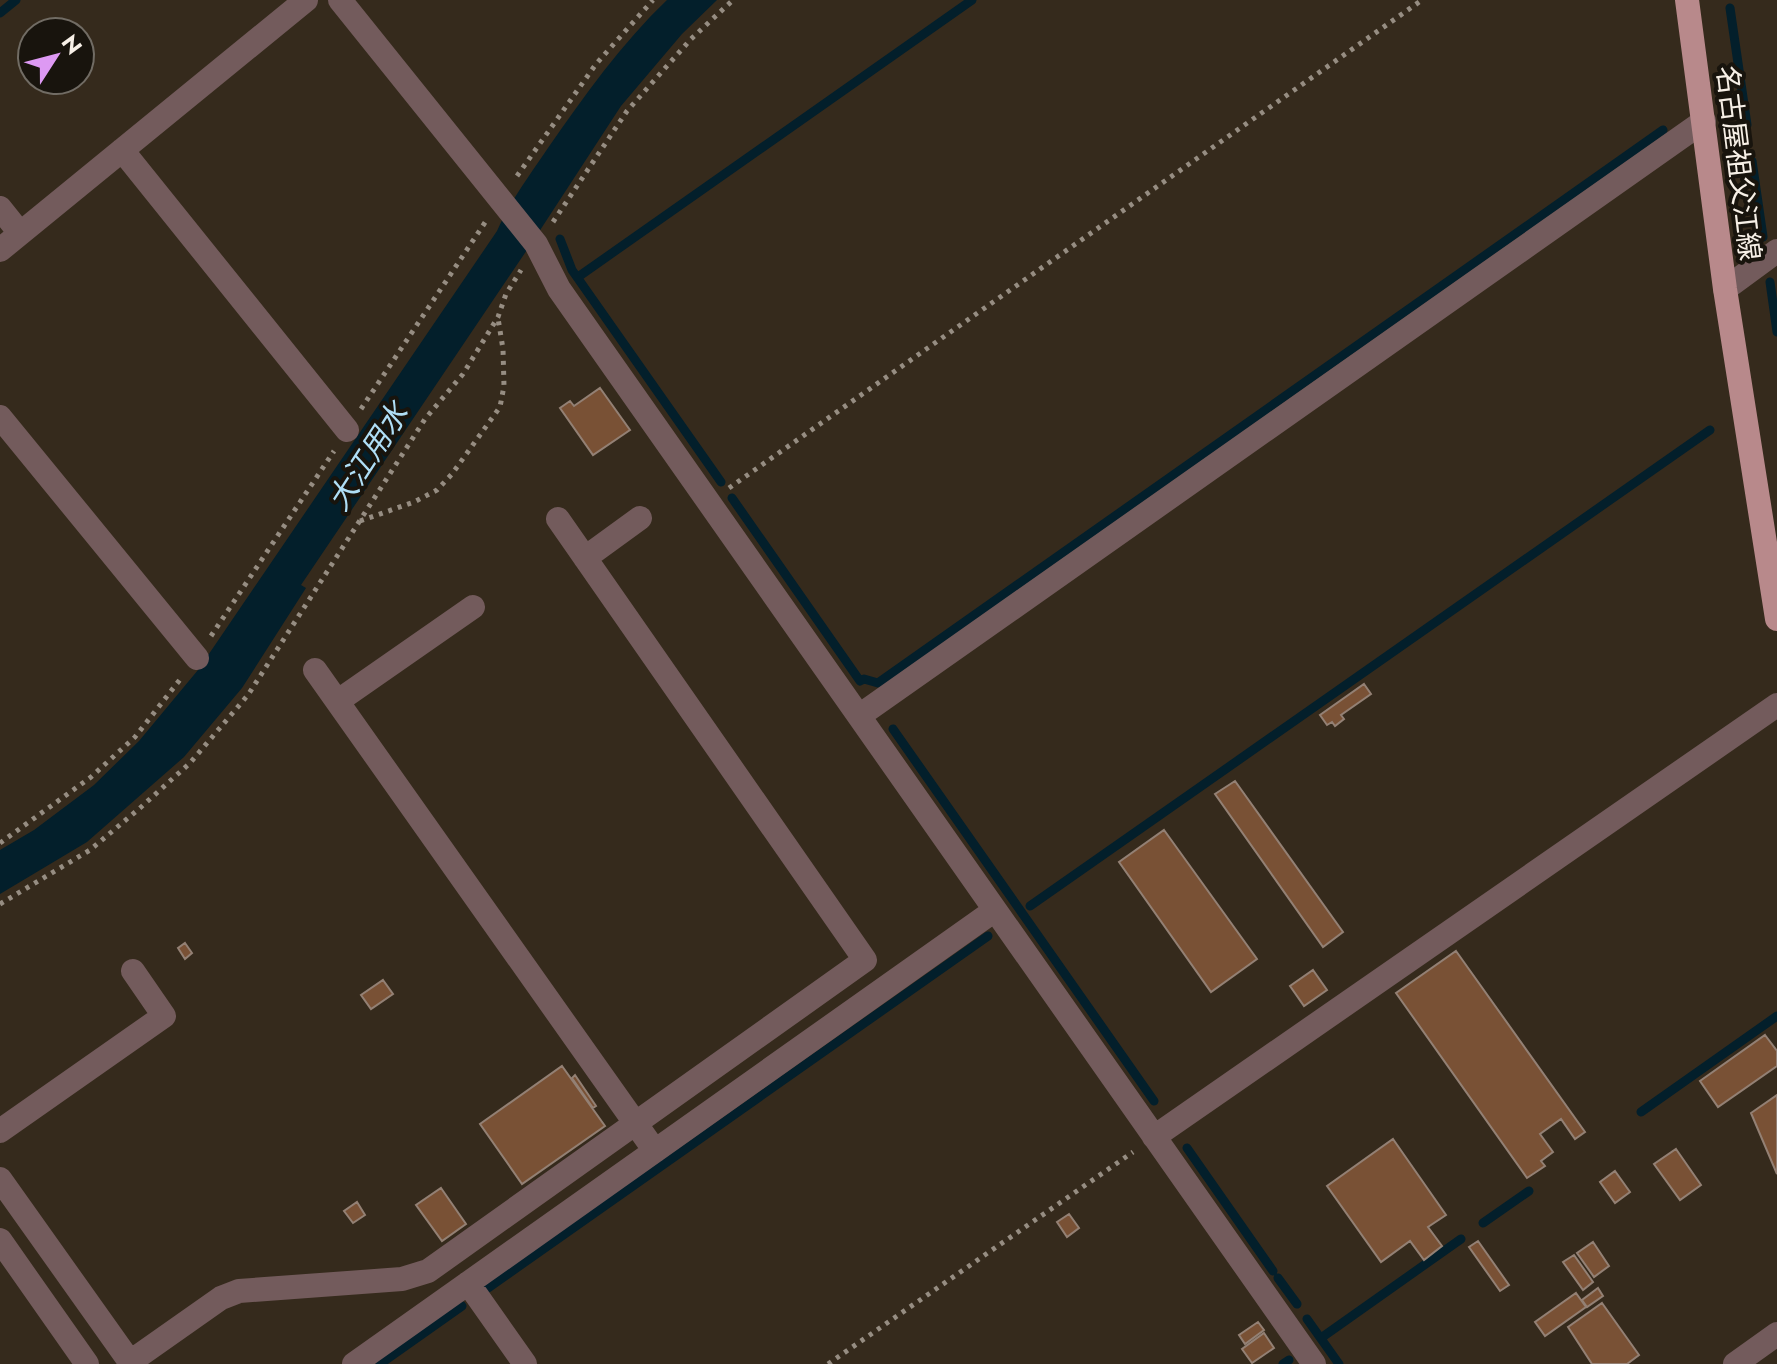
<svg xmlns="http://www.w3.org/2000/svg" width="1777" height="1364" viewBox="0 0 1777 1364" font-family="Jost,'Noto Sans JP',sans-serif">
  <rect width="100%" height="100%" fill="#352a1c"/>
  <!-- water -->
  <path fill="#031f2b" d="M667,0H717L682,34L621,106L533,241L301,585L306,588L242,688L184,757L87,842L0,894V850L34,830L94,785L139,741L198,670L497,231C510,201 530,175 548,148C584,96 621,44 667,0Z"/>
  <g fill="none" stroke-linecap="round" stroke-linejoin="round">
    <!-- stream -->
    <path stroke="#031f2b" stroke-width="9" d="M1730,8L1747,125
      M0,13L16,0
      M1752,161L1763,237
      M560,239L572,270L721,482
      M578,277L972,0
      M1770,282L1777,332
      M732,498L860,681L864,679L878,683L1663,130
      M893,729L1154,1101
      M1030,906L1710,430
      M1641,1112L1777,1016
      M1187,1148L1273,1271
      M1483,1223L1529,1191
      M1278,1278L1297,1304
      M488,1288L988,936
      M1307,1319L1339,1364
      M1321,1338L1461,1239
      M380,1364L462,1306
      M1283,1364L1289,1360"/>
  </g>
  <!-- building -->
  <path fill="#795135" stroke="#938074" stroke-width="2" d="M600,388L630,430L593,455L560,408L570,401L574,406Z
    M1364,684L1371,694L1341,715L1344,719L1335,726L1332,722L1327,725L1320,715Z
    M1235,781L1343,932L1323,947L1215,794Z
    M1164,830L1257,959L1211,992L1119,862Z
    M185,943L192,953L185,959L178,948Z
    M1456,951L1585,1132L1575,1139L1561,1119L1540,1134L1553,1152L1541,1161L1545,1166L1527,1178L1396,993Z
    M1313,970L1327,990L1304,1006L1290,986Z
    M383,980L393,994L371,1009L361,995Z
    M1765,1035L1777,1051V1066L1718,1107L1700,1081Z
    M562,1066L605,1126L522,1184L480,1124Z
    M575,1075L596,1106L593,1108L572,1078Z
    M1777,1095V1174L1751,1113Z
    M1393,1139L1446,1215L1428,1227L1442,1246L1424,1260L1410,1241L1381,1262L1327,1186Z
    M1676,1149L1701,1185L1680,1200L1654,1164Z
    M1615,1171L1630,1192L1615,1203L1600,1182Z
    M441,1188L466,1224L442,1241L416,1205Z
    M357,1202L365,1215L353,1223L344,1211Z
    M1069,1214L1079,1228L1067,1237L1057,1222Z
    M1478,1241L1509,1285L1500,1291L1469,1247Z
    M1593,1242L1609,1266L1594,1277L1577,1253Z
    M1574,1255L1593,1282L1583,1290L1563,1262Z
    M1598,1288L1603,1296L1587,1307L1582,1300Z
    M1576,1293L1586,1307L1545,1336L1535,1322Z
    M1602,1303L1639,1355L1627,1364H1592L1568,1327Z
    M1258,1322L1264,1330L1245,1344L1239,1335Z
    M1264,1333L1274,1348L1252,1363L1242,1349Z"/>
  <g fill="none" stroke-linecap="round" stroke-linejoin="round">
    <!-- path -->
    <path stroke="#968d82" stroke-width="5" stroke-dasharray="4 6" stroke-linecap="butt" d="M517,176L596,64L653,0
      M553,222L627,111L691,39L733,0
      M361,409L486,221
      M729,488L1422,0
      M360,521L414,502L437,490L452,474L500,407L504,386L503,349L498,318
      M211,636L334,451
      M0,843L91,777L135,737L182,677
      M0,904L90,850L140,808L190,763L248,695L425,419L463,374L498,317L506,294L521,270
      M828,1364L1133,1152"/>
    <!-- minor -->
    <path stroke="#735b5c" stroke-width="24" d="M340,0L536,244L559,289L1314,1364
      M122,150L347,430
      M0,208L20,233
      M0,250L306,0
      M1725,289L1777,251
      M0,417L197,658
      M585,558L640,518
      M315,670L655,1151
      M338,701L473,607
      M859,716L1704,121
      M0,1131L164,1016L133,971
      M1154,1137L1777,705
      M0,1179L130,1362L221,1298L239,1291L402,1279L428,1271L865,960L558,519
      M0,1240L87,1364
      M468,1283L525,1364
      M354,1364L995,910
      M1735,1364L1777,1334"/>
    <!-- major -->
    <path stroke="#b8898b" stroke-width="24" d="M1687,0L1725,289L1777,619"/>
  </g>
  <g text-anchor="middle" stroke-width="8" stroke-linejoin="round" paint-order="stroke">
    <!-- street labels -->
    <g font-size="28" fill="#f7f0e7" stroke="#18140d">
      <text transform="translate(1739 163) rotate(83)" y="10">名古屋祖父江線</text>
    </g>
    <!-- water labels -->
    <g font-size="30" font-style="italic" fill="#afdef6" stroke="#18140d">
      <text transform="translate(368 457) rotate(-57)" y="10">大江用水</text>
    </g>
  </g>
  <!-- north arrow -->
  <g transform="translate(56 56) rotate(54)"><circle r="38" fill="#18140d" stroke="#716c64" stroke-width="2"/>
  <path d="M0-6L14 30L0 20L-14 30Z" fill="#dd99f3"/>
  <text y="-12" font-size="22" font-weight="bold" text-anchor="middle" fill="#f7f0e7">N</text>
  </g>
</svg>
